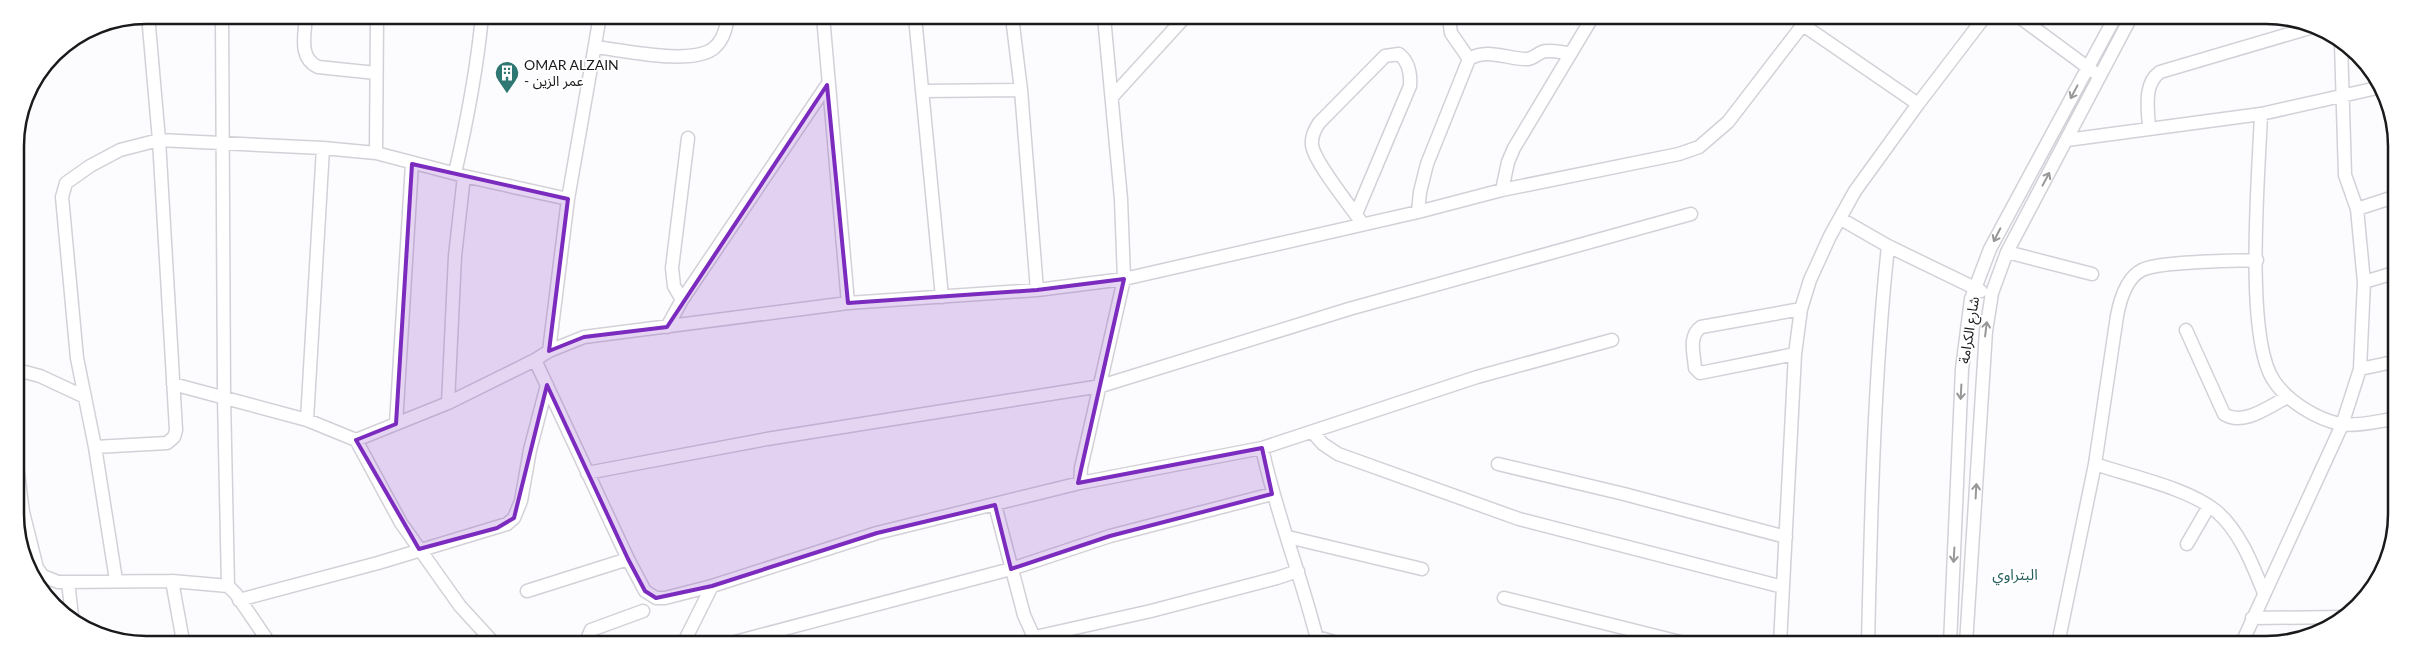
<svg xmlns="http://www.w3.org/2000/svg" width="2412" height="660" viewBox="0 0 2412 660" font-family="Lato,'Noto Sans Arabic',sans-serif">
  <rect width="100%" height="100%" fill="#fcfbfe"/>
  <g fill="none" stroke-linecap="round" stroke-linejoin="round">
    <!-- minor casing -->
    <g stroke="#d3d1d8" stroke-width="15">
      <path id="minor" d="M222,15L224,397L228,586L236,594L268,641
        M306,15C305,34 298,58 318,67L376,73
        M823,16L848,303
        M915,17L942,297
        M1012,17L1021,90L1037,290
        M1449,18L1451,33L1469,59
        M2022,19L2094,72
        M1803,25L1918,104
        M2341,43L2345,175L2357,209
        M595,47C623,50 692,66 714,48C724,39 726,28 728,16
        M923,91L1021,90
        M1112,97L1185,17
        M2261,114C2259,171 2244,338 2274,381C2288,402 2317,419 2340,424C2353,427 2379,421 2393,419
        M2149,128C2148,109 2143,84 2160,72L2313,27
        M2067,140L2261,114L2377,88
        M376,153L377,15
        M455,173C467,121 477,69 482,16
        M464,176L568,199
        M1502,190L1508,162L1514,148L1592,18
        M1418,212L1420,192L1427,164L1469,59C1488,47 1509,60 1528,59C1534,58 1537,54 1542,52C1550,49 1562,53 1570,53
        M1356,214L1410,86C1411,73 1409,62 1399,54L1385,56L1319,123C1315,129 1311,137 1312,145C1314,162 1351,207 1362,223
        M1841,219L1888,246L1981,291
        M2007,252L2092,274
        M2364,282L2394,273
        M682,300L674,286L672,268L688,138
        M667,327L682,300L827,85
        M2186,330L2224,414C2244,427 2270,405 2288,397
        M549,351L568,199L600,16
        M1795,354L1700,373L1695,368C1694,354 1688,336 1701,327L1801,309
        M535,360L628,559L645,591L656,598H665L712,586L877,533L1080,483L1081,468L1124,279L1121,199L1104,17
        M2360,369L2364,282L2357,209L2394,197
        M17,370L40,376L85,397
        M173,384L307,420L356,440L401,523L460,606L492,641
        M307,420L323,148
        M396,424L412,164
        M1313,433L1323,444L1338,454L1519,519L1783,587
        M356,440L448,403L535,360L549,351L584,337L848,303L1037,290L1124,279L1418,212L1502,190L1679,154L1699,147L1728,122L1808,18
        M95,447L167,443L174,437L176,430L159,140L148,15
        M1498,464L1624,494L1786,537
        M2095,464C2130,476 2188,488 2216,511C2240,531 2253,566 2264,593
        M17,466L23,512L37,568L43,576L58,582L172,581L183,641
        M587,473L767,439L1101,386L1349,309L1691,214
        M1080,483L1262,448
        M995,505L1024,615L1036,642
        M1288,537L1422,569
        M2187,544L2209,506
        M116,580L95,447L77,358L62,197L66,183L90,166L120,150L159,140L323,148L376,153L464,176L455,256L448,403
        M172,581L228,586
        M68,582L72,616
        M527,591L628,559
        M1504,598L1688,644
        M239,600L378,563L507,524L514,518L521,501L530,450L547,385
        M2252,618L2346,617
        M1035,637L1151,611L1277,578L1298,571
        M1317,637L1337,643
        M1043,638L1067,642
        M586,642L591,630L643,611
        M684,642L712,586
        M735,642L1011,569L1110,536L1272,494
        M1318,643C1302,577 1276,514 1262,448L1477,377L1612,340
        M1780,644L1795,354L1801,309L1810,280L1830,236L1855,191L1918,104L1983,19
        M1868,644C1871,511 1874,378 1888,246
        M1950,644L1962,369L1971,299L1990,249L2114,19
        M1966,644L1986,331L1992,293L2007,252L2130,19
        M2058,644L2095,464L2117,316C2120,300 2126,278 2142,270C2160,261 2233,261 2257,260
        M2241,645L2342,425L2360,369L2393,362"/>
    </g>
    <!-- minor -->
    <use href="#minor" stroke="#fff" stroke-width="12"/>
  </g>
  <!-- one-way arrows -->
  <defs><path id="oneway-shaft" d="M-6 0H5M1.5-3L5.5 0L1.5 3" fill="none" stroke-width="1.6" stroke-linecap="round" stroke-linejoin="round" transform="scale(1.25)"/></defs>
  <g stroke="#989899">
    <use href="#oneway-shaft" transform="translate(2074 92) rotate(118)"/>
    <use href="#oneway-shaft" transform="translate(2046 179) rotate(-62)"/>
    <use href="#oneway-shaft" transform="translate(1997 235) rotate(117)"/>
    <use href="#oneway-shaft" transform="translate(1986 329) rotate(-83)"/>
    <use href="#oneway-shaft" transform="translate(1961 392) rotate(93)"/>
    <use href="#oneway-shaft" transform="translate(1976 491) rotate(-87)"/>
    <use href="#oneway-shaft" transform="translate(1954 555) rotate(93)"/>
  </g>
  <!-- marked area -->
  <path fill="#7b2cbf" fill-opacity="0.2" stroke="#7b2cbf" stroke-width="4" stroke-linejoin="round" d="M827,85L848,303L1037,290L1124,279L1078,483L1262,448L1272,494L1110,536L1011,569L995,505L877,533L712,586L656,598L645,591L628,559L547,385L514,518L497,528L419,549L356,440L396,424L412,164L568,199L549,351L584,337L667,327Z"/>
  <!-- icons -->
  <defs>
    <g id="building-pin" transform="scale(1.25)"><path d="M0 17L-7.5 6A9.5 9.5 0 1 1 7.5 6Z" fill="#2e7773" stroke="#fff"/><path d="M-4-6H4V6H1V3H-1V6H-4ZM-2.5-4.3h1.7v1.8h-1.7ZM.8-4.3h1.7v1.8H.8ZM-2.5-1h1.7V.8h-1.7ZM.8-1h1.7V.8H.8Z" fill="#fff"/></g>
  </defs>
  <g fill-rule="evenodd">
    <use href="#building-pin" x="507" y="73"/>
  </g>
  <g text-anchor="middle" stroke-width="4" stroke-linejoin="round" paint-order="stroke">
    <!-- poi labels -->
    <g font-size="14" fill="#1a191c" stroke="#fff" text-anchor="start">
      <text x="524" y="70">OMAR ALZAIN<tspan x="524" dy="16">- عمر الزين</tspan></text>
    </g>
    <!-- street labels -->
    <g font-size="14" fill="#1a191c" stroke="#fff">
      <text transform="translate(1969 330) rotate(-81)" y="5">شارع الكرامة</text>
    </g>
    <!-- neighbourhood labels -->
    <g font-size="15" fill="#27615e" stroke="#fff">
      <text x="2015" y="580">البتراوي</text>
    </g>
  </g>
  <!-- crop -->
  <path d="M0 0H2412V660H0ZM146 24H2266A122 122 0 0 1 2388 146V514A122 122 0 0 1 2266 636H146A122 122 0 0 1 24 514V146A122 122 0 0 1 146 24Z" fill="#fff" fill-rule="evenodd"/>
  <path fill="none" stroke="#1a191c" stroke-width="2.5" d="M146 24H2266A122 122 0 0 1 2388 146V514A122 122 0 0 1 2266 636H146A122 122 0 0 1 24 514V146A122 122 0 0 1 146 24Z"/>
</svg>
